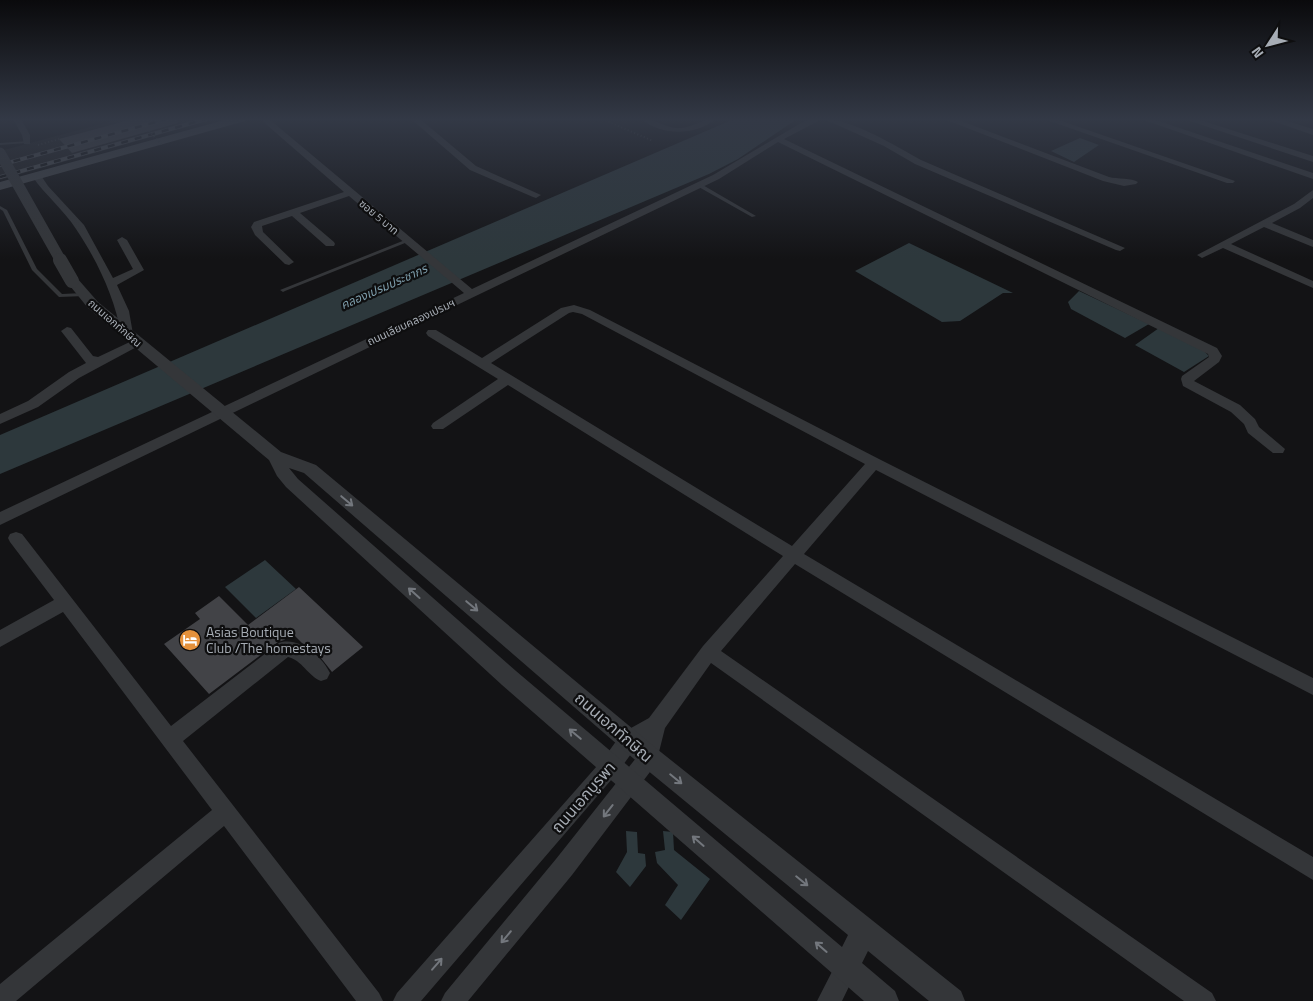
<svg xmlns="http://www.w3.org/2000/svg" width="1313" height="1001" viewBox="0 0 1313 1001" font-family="'Titillium Web','Noto Sans Thai',sans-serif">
  <rect width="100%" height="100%" fill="#131315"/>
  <!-- built -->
  <path fill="#1f1f21" d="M120,119H215L0,180V151Z"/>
  <!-- water -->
  <path fill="#2d383c" d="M734,119H797L738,159L709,174L0,474V435Z
    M1080,138L1099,145L1074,162L1051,151Z
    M909,243L1013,293H1003L960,321L942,322L855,271Z
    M1079,291L1149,324L1125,338L1071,309L1068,302Z
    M1159,328L1202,349L1209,356L1184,372L1135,345Z
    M265,560L296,589L256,618L225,587Z
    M626,831L637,832L638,853L645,854L646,866L630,887L616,872L627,852Z
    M663,831L673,832L674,850L710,879L681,920L665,905L678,885L657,863L655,852L665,850Z"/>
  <!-- building -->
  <path fill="#424347" d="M133,119H177L178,123L72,153L59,139Z
    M299,587L363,647L332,672L317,653L302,643L293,634L284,640L278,642L209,694L164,644L200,619L195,613L219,596L248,625Z"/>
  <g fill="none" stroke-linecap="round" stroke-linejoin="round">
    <!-- path -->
    <path stroke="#3a3d40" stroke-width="2" stroke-dasharray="1 2.5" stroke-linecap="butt" d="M602,119L653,141
      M38,145L59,139"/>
    <!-- service -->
    <path fill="#343639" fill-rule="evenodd" d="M29,141V142L27,143L0,145V143Z
      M697,184H701L756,216L752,217L697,186Z
      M0,206L7,210L37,269L62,294L83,293L85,294V296L59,297L32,270L3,211L0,209Z
      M405,240L410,241L285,291L283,292L280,290Z"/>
    <!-- minor -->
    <path fill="#343639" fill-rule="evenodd" d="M13,119H21L30,135V144H24L22,135Z
      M260,119H269L472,289L713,175L801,123L810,119H822L784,139L1217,348L1222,356L1219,362L1194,381L1240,405L1255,419L1259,427L1285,449L1283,453H1273L1248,433L1244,424L1231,412L1183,386L1181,379L1182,376L1209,357L1208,354L778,142L719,179L0,525V512L464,293L349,196L300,213L334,242L335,244L334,246H326L292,216L262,226L263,232L294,262L289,265L285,264L255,235L251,227L254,222L344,192Z
      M411,119H420L476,166L541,195L536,198L533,197L470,170Z
      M641,119C656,119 667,129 681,128C693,127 702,119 716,119C695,136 662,136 641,119Z
      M824,119C852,119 896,146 921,160L1125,248L1120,251L1116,250L915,164L884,146Z
      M944,119H956L1109,177C1117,179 1132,178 1138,182L1136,184L1124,186L1103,181Z
      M1044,119H1056L1235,181L1233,183H1227Z
      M1141,119H1153L1313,173V179Z
      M1184,119H1197L1313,156V162Z
      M1267,119H1280L1313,129V135Z
      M37,173L40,174L48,186L84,225L113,278L133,269L117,240L122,237L127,240L144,270L117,285L129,311L133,334L131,337L127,338L121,334C115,298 97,260 76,229C64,210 45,195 32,176Z
      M1313,190V198L1300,208L1272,223L1313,240V247L1264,227L1231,244L1313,281V288L1223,248L1202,258L1197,255L1294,204Z
      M574,305L590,310L879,459L1313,678V695L876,470L804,554L1313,857V880L795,564L721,651L1212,993L1216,1001H1184L711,663L665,728L656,764L572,875L468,1001H441L445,993L556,859L640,753L642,743L636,747L618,772L421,1001H393L397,993L604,758L622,733L649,718L703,646L783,556L508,385L443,429H433L431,426L433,423L498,379L428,336L426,333L428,330H436L482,358L561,308ZM573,312L582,314L865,464L792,546L491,363L569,313Z
      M67,327L71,328L93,356L98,357L134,340L138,339L144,343L79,378L38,407L0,424V414L28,401L69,372L86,363L61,331Z
      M16,532L22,534L171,726L279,643C298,636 322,656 330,673L327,679L321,681C308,676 302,660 288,657L183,741L379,993L383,1001H356L224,826L16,1001H0V984L212,810L63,612L0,647V630L54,600L10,542L8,538L10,534Z
      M846,956L854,960L858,968L842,1001H817L838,960Z"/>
    <!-- tertiary -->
    <path fill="#343639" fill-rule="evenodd" d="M72,277L77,278L98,302L281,452L316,465L657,749L961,991L965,1001H929L868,951L862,963L895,991L899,1001H864L502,685L286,487L277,476L269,460L88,308L66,281ZM289,468L304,473L641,765L848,935L842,947L516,671L298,479Z"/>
    <!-- secondary -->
    <path fill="#424549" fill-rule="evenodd" d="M228,119H246L245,121L0,190V182Z"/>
    <!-- rail casing -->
    <g stroke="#4d5054" stroke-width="4">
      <path id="rail" d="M0,165L167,119
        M0,177L206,119"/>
    </g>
    <!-- rail -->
    <use href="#rail" stroke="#0e0e0f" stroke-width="2.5" stroke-dasharray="7" stroke-linecap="butt"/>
    <!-- path-bridge -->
    <path stroke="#3a3d40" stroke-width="2" stroke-dasharray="1 2.5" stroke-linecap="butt" d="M149,131L163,146"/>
    <!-- tertiary-bridge-far1 -->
    <path stroke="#343639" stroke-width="11" d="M0,153L61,261"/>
    <!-- tertiary-bridge -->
    <path stroke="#343639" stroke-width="14" d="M60,260L72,281"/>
  </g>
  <!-- one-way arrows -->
  <defs><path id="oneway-shaft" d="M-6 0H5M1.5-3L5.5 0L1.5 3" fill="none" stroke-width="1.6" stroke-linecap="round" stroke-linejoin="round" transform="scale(1.25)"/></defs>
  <g stroke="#73777d">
    <use href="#oneway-shaft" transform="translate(347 501) rotate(40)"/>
    <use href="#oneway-shaft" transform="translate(414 593) rotate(-138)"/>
    <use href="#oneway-shaft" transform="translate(472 606) rotate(40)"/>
    <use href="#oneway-shaft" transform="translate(575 734) rotate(-140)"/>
    <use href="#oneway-shaft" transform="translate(676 779) rotate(39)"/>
    <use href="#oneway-shaft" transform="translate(608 811) rotate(128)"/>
    <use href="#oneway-shaft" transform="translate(698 841) rotate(-139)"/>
    <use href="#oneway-shaft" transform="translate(802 881) rotate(39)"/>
    <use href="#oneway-shaft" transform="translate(506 937) rotate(130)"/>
    <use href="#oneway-shaft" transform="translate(821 947) rotate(-139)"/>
    <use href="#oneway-shaft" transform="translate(437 964) rotate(-49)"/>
  </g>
  <!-- sky -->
  <linearGradient id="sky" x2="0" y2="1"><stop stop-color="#0a0a0c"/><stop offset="0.46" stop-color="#333946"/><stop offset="1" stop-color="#333946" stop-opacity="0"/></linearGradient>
  <rect width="1313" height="259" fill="url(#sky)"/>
  <!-- icons -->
  <defs>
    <g id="hotel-disc" transform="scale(1.125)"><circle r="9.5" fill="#e5913b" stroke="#0e0e0f"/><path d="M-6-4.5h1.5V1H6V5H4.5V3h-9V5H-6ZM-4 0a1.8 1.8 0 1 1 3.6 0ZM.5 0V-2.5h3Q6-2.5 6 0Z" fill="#fff"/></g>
  </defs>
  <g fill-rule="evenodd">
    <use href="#hotel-disc" x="190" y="640"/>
  </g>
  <g text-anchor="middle" stroke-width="4.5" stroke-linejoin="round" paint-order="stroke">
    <!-- far-street labels -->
    <g font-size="11" fill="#a6acb4" stroke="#0e0e0f">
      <text transform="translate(379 217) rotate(40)" y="4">ซอย 5 บาท</text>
      <text transform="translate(411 322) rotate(-25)" y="4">ถนนเลียบคลองเปรมฯ</text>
      <text transform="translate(115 323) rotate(41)" y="4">ถนนเอกทักษิณ</text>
    </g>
    <!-- far-water labels -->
    <g font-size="12" font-style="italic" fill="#7f9fad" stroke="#0e0e0f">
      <text transform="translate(384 287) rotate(-24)" y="4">คลองเปรมประชากร</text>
    </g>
    <!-- poi labels -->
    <g font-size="14" fill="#a6acb4" stroke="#0e0e0f" text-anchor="start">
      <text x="206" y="637">Asias Boutique<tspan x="206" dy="16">Club /The homestays</tspan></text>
    </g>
    <!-- near-street labels -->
    <g font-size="16" fill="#a6acb4" stroke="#0e0e0f">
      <text transform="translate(614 727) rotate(41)" y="6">ถนนเอกทักษิณ</text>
      <text transform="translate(583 797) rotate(-49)" y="6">ถนนเอกบูรพา</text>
    </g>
  </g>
  <!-- north arrow -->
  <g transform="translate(1268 45) rotate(234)" stroke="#0e0e0f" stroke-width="4" paint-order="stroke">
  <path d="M0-4L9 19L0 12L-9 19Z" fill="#a6acb4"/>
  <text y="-8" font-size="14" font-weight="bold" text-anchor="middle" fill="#a6acb4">N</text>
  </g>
</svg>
